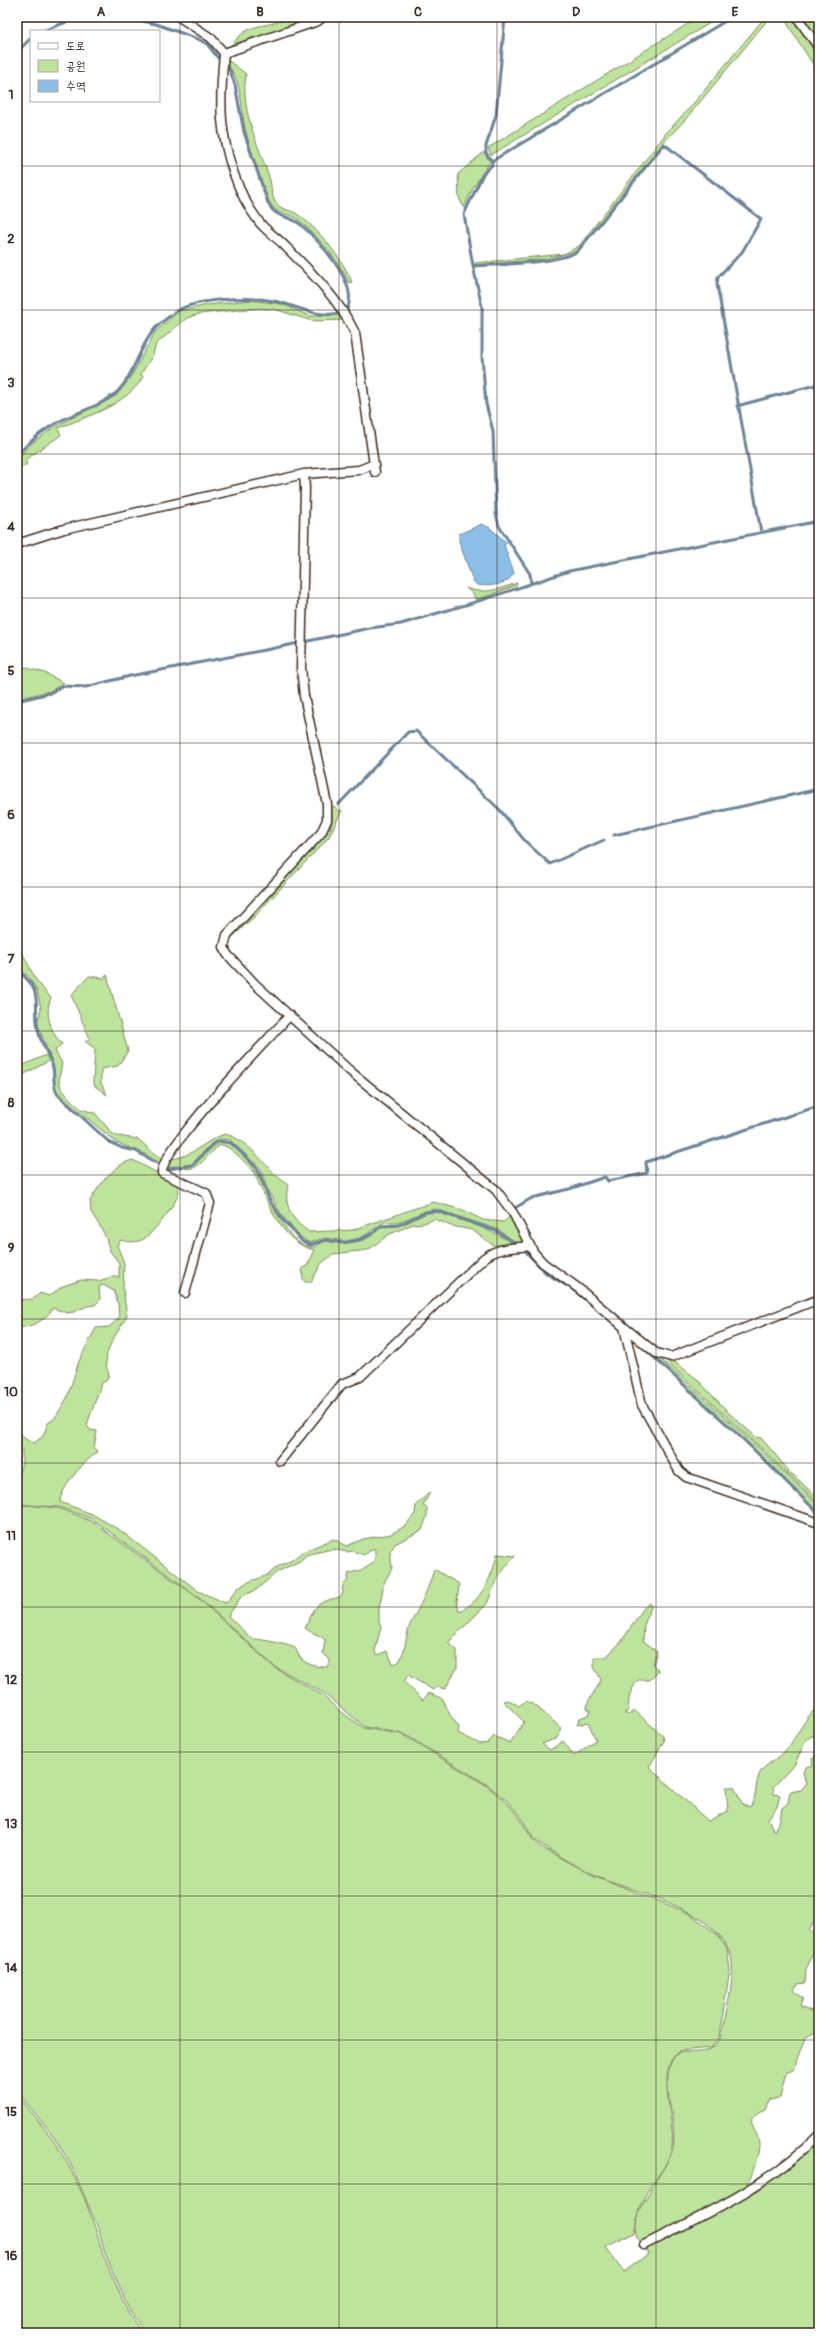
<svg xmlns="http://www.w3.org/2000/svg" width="836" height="2350" viewBox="0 0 836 2350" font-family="Pangolin,'Poor Story',sans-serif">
  <rect width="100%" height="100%" fill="#fff"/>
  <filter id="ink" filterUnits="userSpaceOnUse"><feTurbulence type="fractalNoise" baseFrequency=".025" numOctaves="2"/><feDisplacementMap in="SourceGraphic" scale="8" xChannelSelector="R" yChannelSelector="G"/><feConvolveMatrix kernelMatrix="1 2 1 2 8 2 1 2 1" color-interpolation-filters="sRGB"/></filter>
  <g filter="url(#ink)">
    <!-- green -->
    <path fill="#bde39d" stroke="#7c865e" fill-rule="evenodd" d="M291,17H320L226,52C250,18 259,31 291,17Z
      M699,17H720L491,155L488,148Z
      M765,17H770L685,120L663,143L577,251L546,259L475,265V263L564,254L579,246L667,132L693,104Z
      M783,17H793L819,54V74Z
      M800,17H819V43Z
      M229,61L246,74C240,112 259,145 270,180C272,189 271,199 278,205C282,210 292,210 297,214C317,227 344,261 352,282L349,283C339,260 319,239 300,221C289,211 277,218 269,201C259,178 251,152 245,128C241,109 242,79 227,65Z
      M484,152L490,162L473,188L464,208L459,198L458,174Z
      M250,300L282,304L310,316L343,315L346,320L312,321L274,309L258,308L199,314L187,318L156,344L153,355L141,374L143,377C127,405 86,417 58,428L61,435L25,460L27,464L17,472V459L31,444L54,427L117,395L132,375L155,332L179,311L207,305Z
      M517,583V585L476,600L473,594L466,588C484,595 498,589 517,583Z
      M17,665L45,673L64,683L50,691L17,699Z
      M334,806L339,811L342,810L329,837L253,918L229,940L330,830C332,822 334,815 329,808Z
      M22,952L36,980L51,998C44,1014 51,1033 62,1044L55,1051L62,1063L59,1080L61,1088L71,1100L81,1109L95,1113L112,1133L117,1136L138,1139L156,1155L163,1158L160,1163L141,1152L117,1143L65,1100L55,1088L54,1068L37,1022L41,1009L37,991L29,977L17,967V953Z
      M107,975L128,1051L118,1066L101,1069V1083L107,1095L95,1086L93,1081L95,1049L85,1041L90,1039L71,995L89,976L104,978Z
      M46,1055L49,1061L17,1078V1068Z
      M225,1134C251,1140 266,1170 288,1185C283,1206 292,1220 309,1232L353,1230L433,1202L463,1210L483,1220L504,1222L511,1215L525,1241L518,1244L497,1229L435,1209L426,1211L399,1222H385L361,1238L346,1241L325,1238L309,1243L298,1235L281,1214L268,1191L260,1168L230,1140L221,1139L212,1143L192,1164L169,1167L165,1164L168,1159C191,1159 203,1141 225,1134Z
      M225,1142C264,1152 274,1242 310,1247C317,1248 321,1241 327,1241C341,1242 354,1245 368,1238C374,1235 376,1229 382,1227C387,1225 392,1227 397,1226C409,1224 419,1215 431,1212C448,1210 500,1235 515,1245H493L472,1230L451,1226L435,1219L424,1223L413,1224L388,1235L368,1250L333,1254L321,1264L311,1282H305L303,1279L302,1268L307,1266L315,1250C280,1244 267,1198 253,1171C245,1163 233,1148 222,1145C209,1149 200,1173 185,1168C203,1163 209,1143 225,1142Z
      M133,1160L176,1183C177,1185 179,1188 179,1191C178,1203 152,1235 142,1240C134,1243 128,1242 121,1240L117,1245L124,1263L123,1289L127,1316C118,1333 99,1354 109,1374L107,1380L101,1384L87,1425L90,1430L97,1431L94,1448L98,1452C87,1458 60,1488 60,1502L92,1514L121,1531L198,1591L226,1603L237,1589L246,1583L268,1575L277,1567L292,1560L302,1552L334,1539L347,1546L363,1539L391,1534L405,1526L415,1514L416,1505L430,1492L423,1506L427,1508V1516L422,1530L395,1544L390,1551L392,1568L384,1583L379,1608V1621L381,1627L375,1651L378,1655L387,1651L393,1664L399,1662C407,1648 405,1634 411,1623C420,1606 429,1588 434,1569L459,1584L457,1602L459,1611C480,1604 493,1575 497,1554L515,1556L497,1578L487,1604L448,1643L457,1650V1668L445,1689L438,1687L433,1690L408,1675L404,1682L423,1700L429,1693L443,1699L450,1715L459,1727L458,1733L480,1744L488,1743L494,1736L510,1743L524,1722L503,1701L509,1700L519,1706L526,1701L536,1706L562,1729L557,1738L542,1744L550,1750L563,1741L574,1756L596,1740L588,1722L577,1725L580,1718L588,1715L591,1711L587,1708C587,1699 598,1689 601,1679L594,1667V1657H606L621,1642L643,1609L650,1603L652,1605L644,1625L643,1641L657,1651L653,1665L659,1671L650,1680H638C629,1692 629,1697 628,1711L624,1713L628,1715L635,1711L663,1736L664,1741L649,1767L708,1821L728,1811L726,1787H734L743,1805L750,1807C757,1797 755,1786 759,1775C763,1765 775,1761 782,1754C797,1739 803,1719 819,1705V1737L812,1736L806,1740L795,1764L773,1787L774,1794L780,1795L777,1807L768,1819L774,1831L780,1820L782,1808L788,1803L790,1792L801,1790L806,1784L803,1772L806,1767L813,1765L812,1758L819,1752V1785L816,1793L819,1795V1926L814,1922L809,1931L819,1937V1954L813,1955L806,1969L805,1983L798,1984L794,1991L803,1998L800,2006L816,2013L818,2031L805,2037C802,2049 796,2057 795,2069L786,2073L780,2098L769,2100L765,2109C739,2119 759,2129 759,2145C759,2155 750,2184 743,2191C738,2197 726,2200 719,2204C694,2217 669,2230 643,2243C616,2229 669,2167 673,2149C679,2121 654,2072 679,2052C695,2052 713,2055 720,2038C725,2017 736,1977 731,1957C720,1910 634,1892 595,1875C577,1867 559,1856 542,1845L534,1840L520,1815L506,1800L486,1784L409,1737L400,1733L365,1727L322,1692L275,1667L197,1596L92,1519L59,1507L25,1505L17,1502V1481L22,1462V1451L17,1429L25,1439L34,1443L43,1436L48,1423L55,1418L67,1398L79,1361L96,1328L109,1327L119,1318L118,1304L114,1291L103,1285L99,1287L100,1300L95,1305L87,1306L74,1312L67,1313L53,1308C45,1321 32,1327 17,1328V1299C27,1300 33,1301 40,1293L49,1296L63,1286L81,1280L98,1281L112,1277H119V1263L110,1251L104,1233L91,1212L90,1201C98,1186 115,1163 133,1160ZM374,1548C380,1565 362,1571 349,1573L347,1581L342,1587L343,1593L340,1597C313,1604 317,1604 305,1628C312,1634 319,1634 325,1640L323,1653L330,1660L327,1667C317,1667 305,1665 299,1656C297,1653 297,1650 295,1648C290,1645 258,1638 252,1639L228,1616L241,1597L256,1590L277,1572L300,1561L306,1555L332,1549L347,1552L352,1551L364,1555Z
      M635,1339L655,1354L760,1449L819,1506V1513L746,1441Z
      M672,1360L697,1379L730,1414L756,1437L761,1438L790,1472L819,1499V1504L761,1448L672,1367L668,1362Z
      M17,1440L20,1451L17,1476Z
      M17,1504L58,1508L91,1521L197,1597L275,1668L321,1694L340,1711L364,1728L400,1734L408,1738L486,1785L505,1801L518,1815L533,1840L541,1847L593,1875L689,1913L717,1934L727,1948L730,1970L719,2037L711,2048L679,2051C654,2071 676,2119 672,2147C669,2166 652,2181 644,2198C639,2209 637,2221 634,2233L606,2247L624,2272L648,2254L646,2246C705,2215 772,2189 819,2139V2333H145L131,2313L105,2254L99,2230L70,2163L54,2137L17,2091Z
      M17,2094L52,2138L68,2164L84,2197L96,2230L103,2255L129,2314L142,2333H17Z"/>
    <!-- water -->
    <path fill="#8cbee8" stroke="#6c8397" d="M482,524L490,528L507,543L504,545L514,573C508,585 490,587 477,585L473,581L459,541V534Z"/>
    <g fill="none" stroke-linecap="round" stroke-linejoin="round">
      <!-- stream -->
      <path stroke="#6c8397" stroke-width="3" d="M125,17L156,24L198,39L207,44L219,59
        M43,31L79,17
        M17,52L31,38
        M229,68L235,85L244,132L268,203C277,220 287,214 300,224C318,240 360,284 347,309
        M492,161L486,153V146L496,115L505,17
        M473,266L464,214L483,174L492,165V161L732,17
        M737,406L819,384
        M17,455C30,441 45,428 62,420C80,411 101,406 116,393C134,376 138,350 153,331C157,325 165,320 171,315C190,298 249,296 274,301C298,306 315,318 341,313
        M531,583L530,574L499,526L496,514L493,431L486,404L482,357V307L473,266C501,264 554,264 577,252L664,144L761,219L742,252L718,277L717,284L761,532
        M17,701L50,693L62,686L86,687L130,676L270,649L370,628L401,624L482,600L569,571L819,521
        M338,805L408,732L416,731L499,809L525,841L550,864L604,840
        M614,835L819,789
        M17,970C48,993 30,1008 40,1037C43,1047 51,1058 53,1068C55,1079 52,1086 58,1095L109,1142L122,1148L136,1151L156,1163
        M169,1169L193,1165L213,1144L219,1141L231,1143L257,1168L270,1201L283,1220L302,1241L310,1245L326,1240L343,1243L358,1240L372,1234L381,1226L398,1225L426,1212L437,1211L496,1231L515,1243
        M513,1209L532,1198L569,1189L605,1177L608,1181L647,1173L646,1162L819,1106
        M527,1253L547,1274L571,1288L591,1304
        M637,1342L746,1442L819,1514"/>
      <!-- street casing -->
      <g stroke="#3b2a1e" stroke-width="11">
        <path id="street" d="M179,17L211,38L224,53L318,21L323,17
          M797,17L819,48
          M224,53C222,75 220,98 222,120C225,152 237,193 257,219C263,229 275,236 283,244C310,271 339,299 355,333L375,472
          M304,474L305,488L301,668L304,696L327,804V820L321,833L227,935L224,947L227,954L255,984L350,1071L496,1190L513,1213L534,1253L543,1263L578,1288L624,1327L642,1405L679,1471L686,1477L819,1523
          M17,544L64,529L304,474L359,470L374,464
          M185,1293L210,1203L206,1193L162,1173C159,1150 269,1039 290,1015
          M624,1327L656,1353L671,1357L819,1299
          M280,1461L342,1384L360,1377L484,1258C498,1247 513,1248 530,1246
          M644,2245C706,2214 770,2185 819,2135"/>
      </g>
      <!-- street -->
      <use href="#street" stroke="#fff" stroke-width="8"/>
    </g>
  </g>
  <!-- grid -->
  <path fill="none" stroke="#3b2a1e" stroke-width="1" stroke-opacity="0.55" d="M180,17V2333M339,17V2333M497,17V2333M656,17V2333M17,166H819M17,310H819M17,454H819M17,598H819M17,743H819M17,887H819M17,1031H819M17,1175H819M17,1319H819M17,1463H819M17,1607H819M17,1752H819M17,1896H819M17,2040H819M17,2184H819"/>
  <!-- margin -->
  <rect width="836" height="2350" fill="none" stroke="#fff" stroke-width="44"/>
  <!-- legend -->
  <rect x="30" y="30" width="130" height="72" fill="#ffffff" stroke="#b1aaa5"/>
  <rect x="38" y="43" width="20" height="6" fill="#ffffff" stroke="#b1aaa5"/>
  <text x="66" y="50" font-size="12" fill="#3b2a1e">도로</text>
  <rect x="38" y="60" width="20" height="12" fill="#bde39d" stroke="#b1aaa5"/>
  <text x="66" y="70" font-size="12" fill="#3b2a1e">공원</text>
  <rect x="38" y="80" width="20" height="12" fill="#8cbee8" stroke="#b1aaa5"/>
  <text x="66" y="90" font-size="12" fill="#3b2a1e">수역</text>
  <rect x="22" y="22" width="792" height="2306" fill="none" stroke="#3b2a1e" stroke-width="1.5"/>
  <g font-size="13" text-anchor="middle" font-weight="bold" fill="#3b2a1e">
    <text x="101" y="16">A</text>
    <text x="260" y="16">B</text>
    <text x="418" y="16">C</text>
    <text x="576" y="16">D</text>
    <text x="735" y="16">E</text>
    <text x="11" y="99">1</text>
    <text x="11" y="243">2</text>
    <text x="11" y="387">3</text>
    <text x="11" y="531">4</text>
    <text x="11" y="675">5</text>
    <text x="11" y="819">6</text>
    <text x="11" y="963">7</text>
    <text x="11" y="1107">8</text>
    <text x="11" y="1252">9</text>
    <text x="11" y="1396">10</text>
    <text x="11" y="1540">11</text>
    <text x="11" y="1684">12</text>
    <text x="11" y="1828">13</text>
    <text x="11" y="1972">14</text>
    <text x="11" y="2116">15</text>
    <text x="11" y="2260">16</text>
  </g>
</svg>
